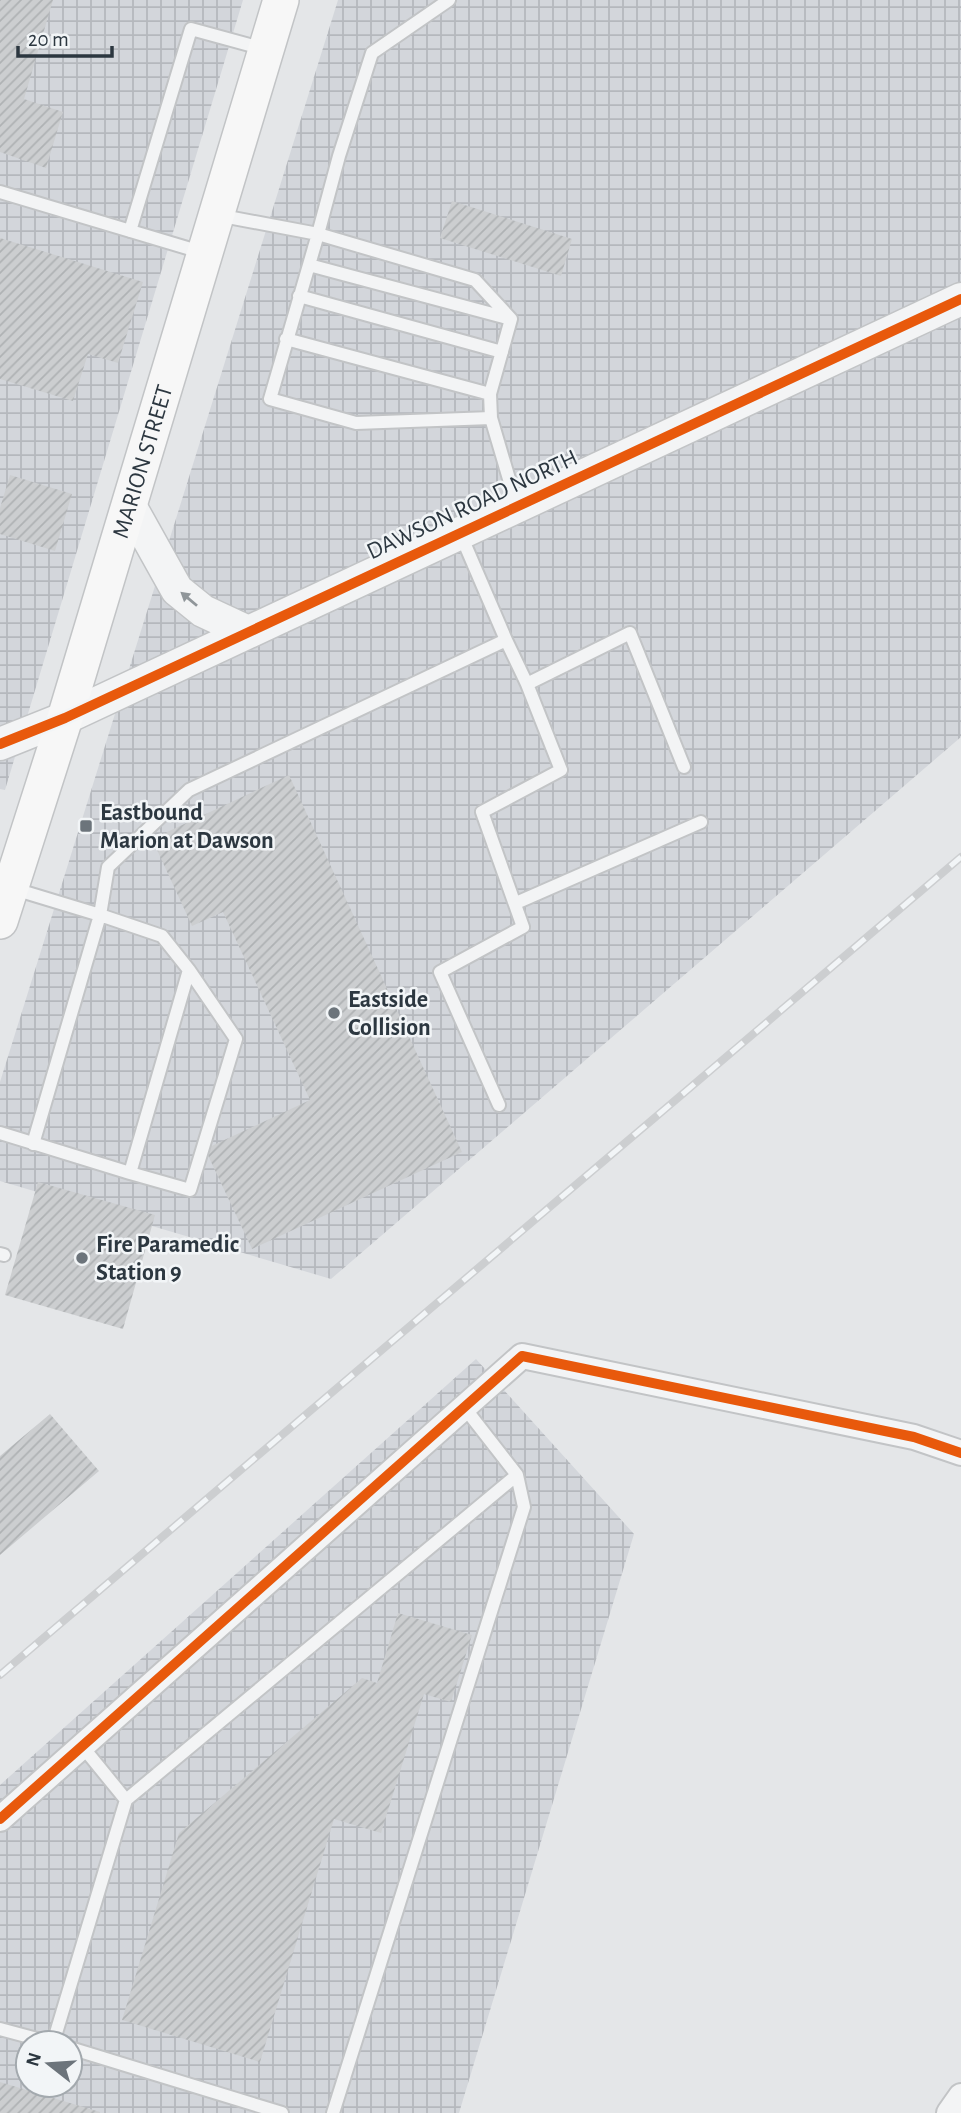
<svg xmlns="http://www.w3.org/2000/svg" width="961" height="2113" viewBox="0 0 961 2113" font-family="'Alegreya Sans',sans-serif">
  <defs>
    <pattern id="industrial-grid" width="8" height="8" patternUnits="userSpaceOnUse" patternTransform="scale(1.75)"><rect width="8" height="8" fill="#d3d6db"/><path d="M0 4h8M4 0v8" fill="none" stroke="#b5b8bd"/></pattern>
    <pattern id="building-hatch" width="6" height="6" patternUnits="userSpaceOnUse" patternTransform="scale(1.75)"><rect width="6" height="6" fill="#ccced0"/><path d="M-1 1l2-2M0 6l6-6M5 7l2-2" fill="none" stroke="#afb2b4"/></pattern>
  </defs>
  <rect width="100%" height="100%" fill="#e4e6e8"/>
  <!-- industrial -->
  <path fill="url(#industrial-grid)" fill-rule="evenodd" d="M0,0H243L5,790L0,789Z
    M338,0H961V737L331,1279L0,1181V1082Z
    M476,1359L634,1534L459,2113H0V1785ZM28,2043H70V2085H28Z"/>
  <!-- building -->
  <path fill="url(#building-hatch)" d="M0,0H53L24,99L63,112L46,168L0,152Z
    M452,201L572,239L561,276L440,238Z
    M0,238L143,282L118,363L88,354L73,401L0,379Z
    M10,475L72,494L55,551L0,534V508Z
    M289,775L462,1152L252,1249L205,1149L310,1100L223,912L192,926L152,839Z
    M38,1182L155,1215L123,1329L5,1295Z
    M50,1414L99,1471L0,1555V1456Z
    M398,1613L472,1635L451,1702L424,1694L381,1833L334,1819L260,2062L122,2020L179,1833L362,1678L377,1683Z
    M0,2082L100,2112V2113H0Z"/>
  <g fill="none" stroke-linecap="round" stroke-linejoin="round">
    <!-- service casing -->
    <g stroke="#c2c4c6" stroke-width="16">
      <path id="service" d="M449,0L372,53L339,156L318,234L475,280L511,319L490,394L491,418
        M0,192L204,253
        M217,215L318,234L270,399L356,423L491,418L517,506
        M130,231L191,29L264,49
        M309,265L511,319
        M299,296L502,352
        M286,339L490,394
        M506,640L527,684L630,633L684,767
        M11,888L100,915L108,867L189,790L506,640L460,533
        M516,903L701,822
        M499,1105L440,972L523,927L482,812L561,770L527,684
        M0,1133L130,1173L189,970L162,936L100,915L33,1144
        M130,1173L190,1190L236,1039L189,970
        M0,1254L4,1255
        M82,1746L126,1800
        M0,2029L52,2043
        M53,2043L126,1800L517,1475
        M70,2048L282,2113
        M333,2113L524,1507L517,1475L464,1407"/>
    </g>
    <!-- minor casing -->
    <g stroke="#c2c4c6" stroke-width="28">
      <path id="minor" d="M0,1819L522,1356L914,1437L961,1453
        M949,2113L961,2096"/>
    </g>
    <!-- tertiary casing -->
    <g stroke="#c2c4c6" stroke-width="35">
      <path id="tertiary" d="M129,504L177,590L203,611L248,632
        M0,744L65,718L961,299"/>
    </g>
    <!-- secondary casing -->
    <g stroke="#c2c4c6" stroke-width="38">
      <g id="secondary">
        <path id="s1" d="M0,921L65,718L281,0"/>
      </g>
    </g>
    <!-- service -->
    <use href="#service" stroke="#f3f4f5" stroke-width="12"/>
    <!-- minor -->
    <use href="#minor" stroke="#f3f4f5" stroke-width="24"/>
    <!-- tertiary -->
    <use href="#tertiary" stroke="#f3f4f5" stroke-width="32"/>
    <!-- secondary -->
    <use href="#secondary" stroke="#f7f7f7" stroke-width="35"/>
    <!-- rail casing -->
    <g stroke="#ccced0" stroke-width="8">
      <path id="rail" d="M0,1675L961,857"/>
    </g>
    <!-- rail -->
    <use href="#rail" stroke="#f2f5f7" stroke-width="5" stroke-dasharray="16" stroke-linecap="butt"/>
    <!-- cycleway casing -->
    <g stroke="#f2f5f7" stroke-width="15">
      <path id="cycleway" d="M0,744L65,718L961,299
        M0,1819L522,1356L914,1437L961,1453"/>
    </g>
    <!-- cycleway -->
    <use href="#cycleway" stroke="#e8590c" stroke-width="10"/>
  </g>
  <!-- one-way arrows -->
  <defs><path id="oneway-solid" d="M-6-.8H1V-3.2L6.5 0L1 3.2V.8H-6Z" transform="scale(1.75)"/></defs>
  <use fill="#90969a" href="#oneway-solid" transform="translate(189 599) rotate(-140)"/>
  <!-- markers -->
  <g fill="#6c747b" stroke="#f2f5f7" stroke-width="2.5">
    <rect x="79" y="819" width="14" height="14" rx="3.5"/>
    <circle cx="334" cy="1013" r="7"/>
    <circle cx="82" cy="1258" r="7"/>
  </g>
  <g text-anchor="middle" stroke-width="5" stroke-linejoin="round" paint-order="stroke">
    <!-- street labels -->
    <g font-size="24" fill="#2c3740" stroke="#f2f5f7">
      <text dy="8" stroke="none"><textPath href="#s1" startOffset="481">MARION STREET</textPath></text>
      <text transform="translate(472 504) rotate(-25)" y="8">DAWSON ROAD NORTH</text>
    </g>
    <!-- poi labels -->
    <g font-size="24" font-weight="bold" fill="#2c3740" stroke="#f2f5f7" text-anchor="start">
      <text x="100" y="820">Eastbound<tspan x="100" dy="28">Marion at Dawson</tspan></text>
      <text x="348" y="1007">Eastside<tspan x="348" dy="28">Collision</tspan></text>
      <text x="96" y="1252">Fire Paramedic<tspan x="96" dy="28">Station 9</tspan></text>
    </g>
  </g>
  <!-- north arrow -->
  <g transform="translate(49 2064) rotate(287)"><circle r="33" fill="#f2f5f7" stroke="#a3a9ae" stroke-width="2"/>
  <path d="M0-5L12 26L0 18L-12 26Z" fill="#6c747b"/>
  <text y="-10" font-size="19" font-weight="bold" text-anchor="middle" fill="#2c3740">N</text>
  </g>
  <!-- scale -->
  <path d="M18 46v10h94v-10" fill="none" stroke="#2c3740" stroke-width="3.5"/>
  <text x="28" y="46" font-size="21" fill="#2c3740" stroke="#f2f5f7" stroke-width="5" paint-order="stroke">20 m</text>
</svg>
